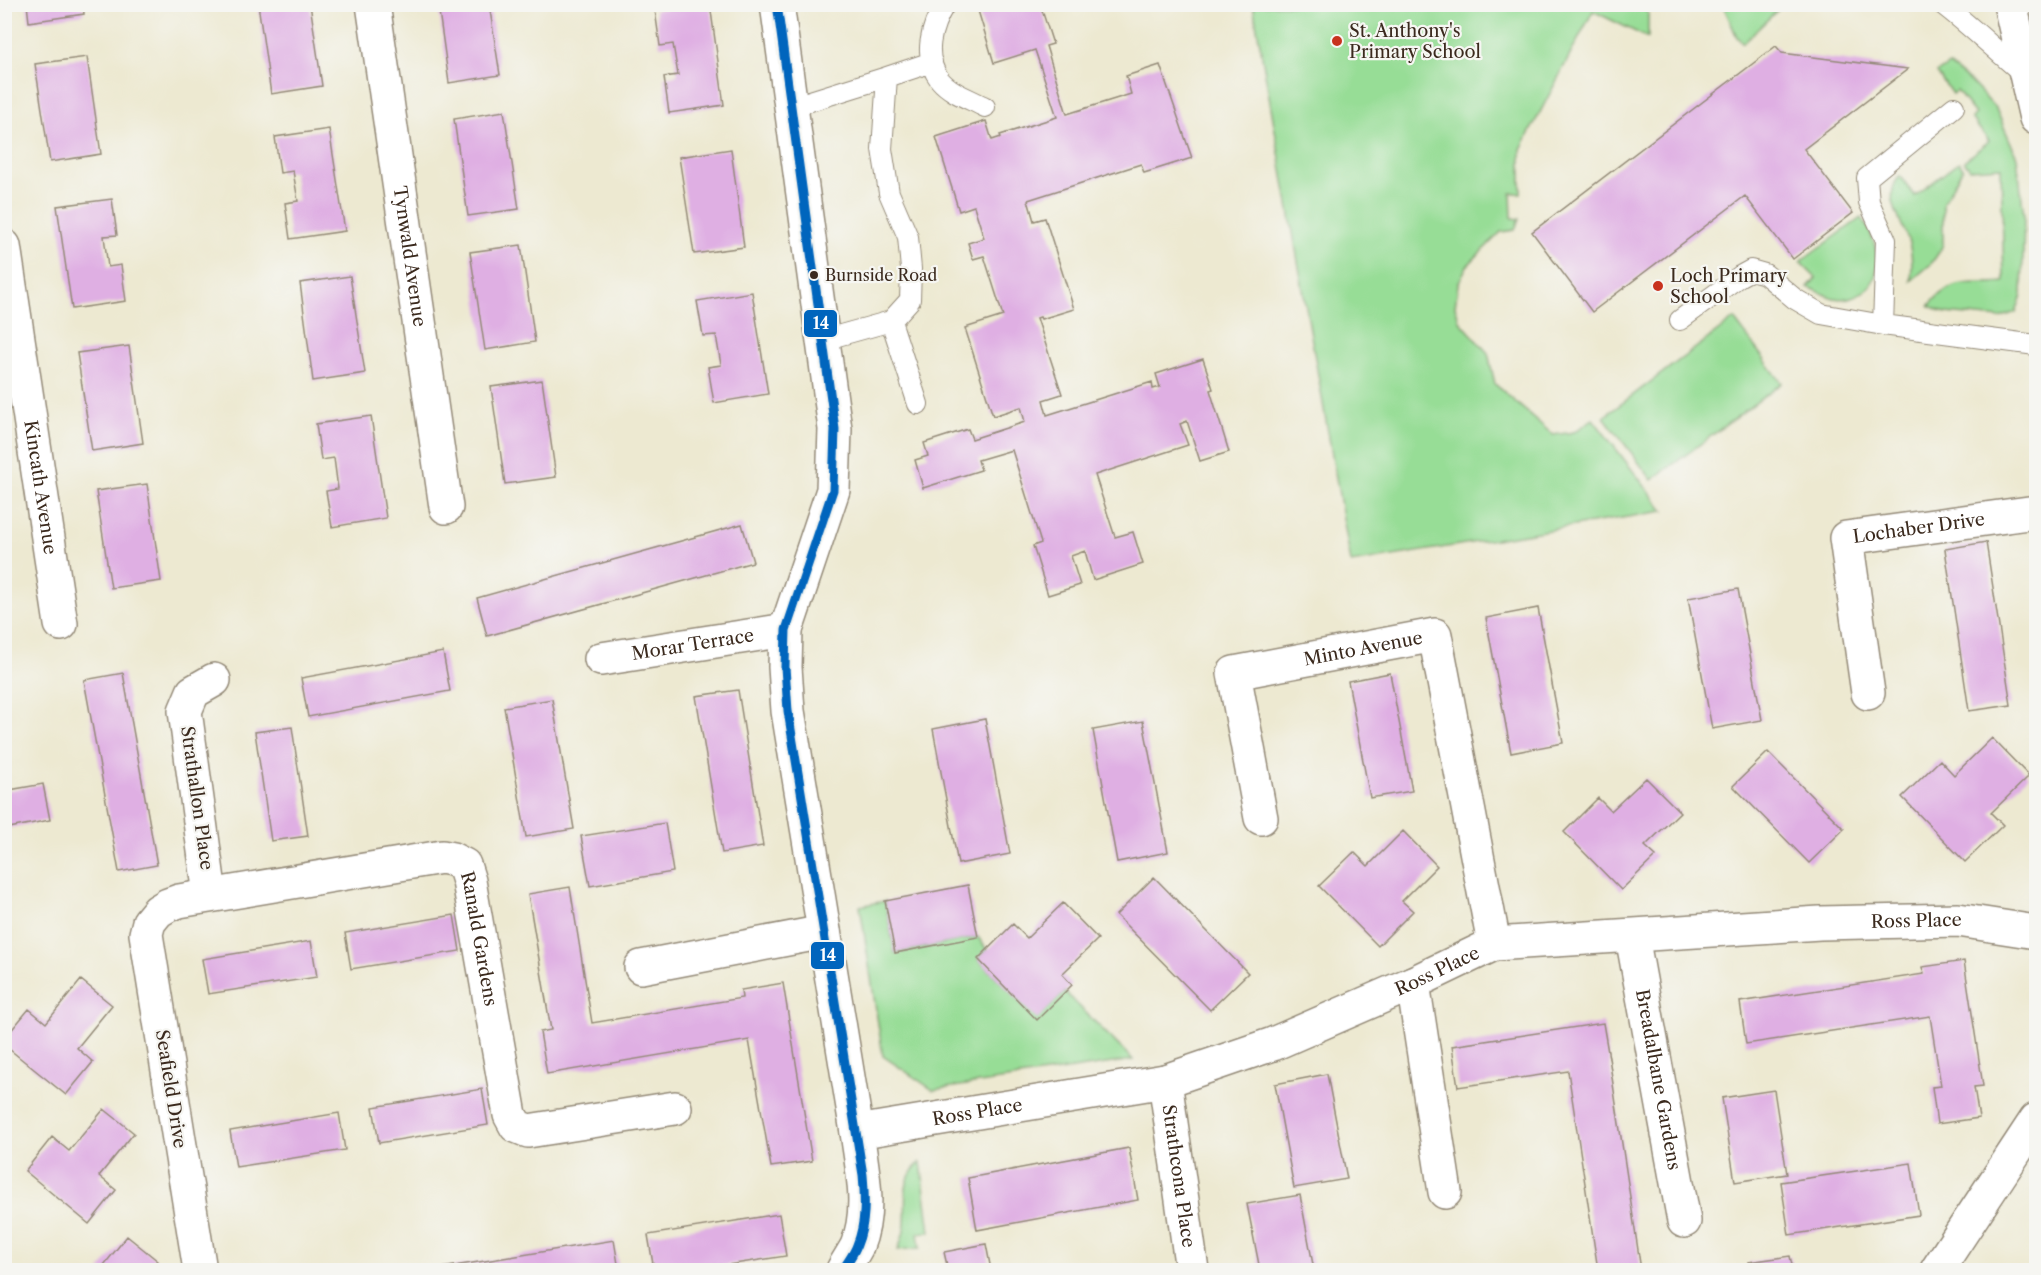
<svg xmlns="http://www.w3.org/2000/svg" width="2041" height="1275" viewBox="0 0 2041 1275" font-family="'Libre Caslon Text',serif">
  <rect width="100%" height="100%" fill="#f6f6f2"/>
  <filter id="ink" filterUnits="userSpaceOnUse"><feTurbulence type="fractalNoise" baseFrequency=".0167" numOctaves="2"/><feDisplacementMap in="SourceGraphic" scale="12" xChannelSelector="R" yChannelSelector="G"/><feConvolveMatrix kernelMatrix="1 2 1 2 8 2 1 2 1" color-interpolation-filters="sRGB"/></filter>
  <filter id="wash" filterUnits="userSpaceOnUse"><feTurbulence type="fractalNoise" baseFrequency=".008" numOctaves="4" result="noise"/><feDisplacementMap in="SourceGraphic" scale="24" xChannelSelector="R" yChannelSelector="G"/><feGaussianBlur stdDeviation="1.35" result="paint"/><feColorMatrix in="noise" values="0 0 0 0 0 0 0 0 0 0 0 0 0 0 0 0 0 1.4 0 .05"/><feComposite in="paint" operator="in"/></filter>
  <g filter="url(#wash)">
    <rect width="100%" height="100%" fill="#ede9d1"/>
    <!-- green -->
    <path fill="#97dd96" stroke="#69845a" stroke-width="1.5" d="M1253,5H1641L1648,13V38L1593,11L1521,149V193H1511L1512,218L1519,219L1515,230L1501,232L1467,266L1458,284L1455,307L1460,321L1488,353L1495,384L1553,435L1574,432L1593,419L1664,511L1351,563Z
      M1723,5V4L1783,5L1743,43L1737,37Z
      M1949,65L1972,83L1996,109L2017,157L2024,216L2022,295L2016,312L2000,318L1946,313L1929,306C1953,275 1971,286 2004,282L2001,167L1970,169L1964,161L1989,141L1971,118L1975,114L1957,91L1952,94L1937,73Z
      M1959,162L1963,168L1943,203V244L1940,251L1931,264L1911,281C1912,270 1913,259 1910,247C1905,223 1880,198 1900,176L1915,196Z
      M1861,218C1878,238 1888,283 1857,295C1850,298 1842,300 1834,298C1826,296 1816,290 1808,287L1816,278L1800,262Z
      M1734,319L1782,383L1652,480L1604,417Z
      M885,901L895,953L978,937L987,950L978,959L1037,1019L1065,992L1133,1060L933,1090L883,1056L860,906Z
      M921,1162L930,1232L918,1233L920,1248L898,1250C901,1241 905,1232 905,1223C907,1199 900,1178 921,1162Z"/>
    <g id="blocks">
      <!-- building -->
      <path fill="#dfafe3" d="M27,4H83L84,14L29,22Z
        M258,4H310L322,86L271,94Z
        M438,4H489L500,75L449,83Z
        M697,4H710L724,105L669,113L664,77L678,75L673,44L660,46L655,10Z
        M976,4H1040L1053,44L1046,46L1067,114L1131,94L1126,76L1160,65L1192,158L1144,173L1141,164L1028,200L1034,221L1045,218L1074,309L1041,319L1040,317L1037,318L1062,394L1043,400L1047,415L1152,382L1153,389L1160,387L1156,374L1203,359L1213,389L1210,390L1229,452L1200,461L1187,421L1180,424L1188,445L1095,475L1115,537L1133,532L1143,564L1093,580L1085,551L1071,556L1080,585L1048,595L1033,546L1041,543L1012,450L978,460L981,470L923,488L915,460L928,456L924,443L968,429L972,439L1025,422L1021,407L993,416L965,328L1003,316L984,256L973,259L968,243L984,238L974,206L959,211L936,137L986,121L992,140L1001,137L1000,135L1057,117L1035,50L994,63Z
        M1776,46L1782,53L1908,69L1804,149L1853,213L1793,259L1745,196L1592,312L1532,232Z
        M87,57L101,154L50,162L35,64Z
        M504,111L519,209L468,216L454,119Z
        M329,129L345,231L290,239L285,203L298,201L293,171L280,173L275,137Z
        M731,149L744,247L694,254L679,157Z
        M112,199L117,235L104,236L106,252L108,267L121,265L126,301L72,309L57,206Z
        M521,245L535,342L485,350L470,252Z
        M350,276L365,373L313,381L300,283Z
        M752,292L768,394L714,403L708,367L721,365L716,335L703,336L697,301Z
        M129,346L143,443L92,451L77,353Z
        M542,380L556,477L505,484L491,387Z
        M371,416L386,518L332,527L326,491L338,489L334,458L321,460L316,424Z
        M147,484L161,581L111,588L96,491Z
        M742,524L753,562L487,636L477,598Z
        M1986,542L2011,705L1969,711L1945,549Z
        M1738,589L1762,720L1712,729L1688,598Z
        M1538,608L1563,743L1511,753L1486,618Z
        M443,652L450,691L308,717L301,678Z
        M123,673L157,865L119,872L84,680Z
        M1390,673L1412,791L1370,798L1348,681Z
        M738,690L763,846L722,853L696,696Z
        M552,699L574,829L526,837L504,707Z
        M985,719L1010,854L958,864L933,729Z
        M1143,721L1168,852L1117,862L1093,730Z
        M292,727L308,836L271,841L255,732Z
        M1992,738L2029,776L1991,813L2003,825L1965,862L1902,797L1940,760L1954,775Z
        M1768,752L1844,829L1809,863L1733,786Z
        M1646,778L1680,812L1645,846L1656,856L1621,890L1564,832L1598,798L1611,811Z
        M43,784L50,820L4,829V791Z
        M665,823L673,872L590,886L581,836Z
        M1403,831L1437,866L1402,901L1413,911L1378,946L1319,886L1354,852L1368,866Z
        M1154,877L1248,973L1210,1010L1116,915Z
        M968,885L978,937L895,953L885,901Z
        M570,887L592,1023L742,998L741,990L783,983L812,1161L771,1167L749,1040L547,1074L540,1032L551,1030L528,894Z
        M1063,903L1098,939L1062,974L1072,985L1037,1020L978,959L1013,924L1027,938Z
        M454,915L460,951L351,969L345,933Z
        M311,941L317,977L208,994L202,959Z
        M1964,961L1983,1086L1974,1087L1979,1118L1937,1124L1932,1087L1941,1086L1930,1016L1746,1044L1740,1002L1924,974L1922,967Z
        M81,980L112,1005L77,1048L93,1062L66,1095L4,1045V1039L29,1009L46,1023Z
        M1603,1023L1610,1064L1641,1270H1598L1568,1071L1458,1087L1452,1046Z
        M1327,1074L1347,1179L1294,1188L1275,1084Z
        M482,1089L488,1125L379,1143L373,1107Z
        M1774,1090L1787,1174L1735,1182L1722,1098Z
        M104,1109L134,1133L99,1176L116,1190L89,1224L25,1171L52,1137L69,1151Z
        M339,1113L345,1150L236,1167L230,1131Z
        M1129,1148L1138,1200L977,1230L968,1178Z
        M1911,1163L1919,1215L1789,1235L1781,1182Z
        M1300,1195L1314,1270H1260L1247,1204Z
        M779,1214L786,1256L696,1270H654L648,1235Z
        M127,1236L158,1261L150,1270H100Z
        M614,1240L619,1270H436V1269Z
        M986,1244L991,1270H948L944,1252Z
        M1790,1256L1793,1270H1750L1749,1262Z"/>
    </g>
  </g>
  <g filter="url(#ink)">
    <use href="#blocks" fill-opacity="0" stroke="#948a78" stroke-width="1.5"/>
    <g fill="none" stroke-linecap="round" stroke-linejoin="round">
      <!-- service casing -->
      <g stroke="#948a78" stroke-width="22">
        <path id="service" d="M945,4C931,26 922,57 940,80C951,93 970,99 985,107
          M1942,4C1971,26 1997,52 2025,75
          M887,77L932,62
          M791,107L887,77L882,149L889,193L908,237L911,269L910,300L891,321L823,340
          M1680,320L1740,276L1751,270L1765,274L1795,299L1821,314L1883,325L2036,345
          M891,321L918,404
          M1883,325L1886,240L1869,202L1867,178L1954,107"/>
      </g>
      <!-- minor casing -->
      <g stroke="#948a78" stroke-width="36">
        <g id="minor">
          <path id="s1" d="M373,4L446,507"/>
          <path d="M777,4L835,429L833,490L786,630L785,667L788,711L857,1132C862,1170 872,1209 857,1246C853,1254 847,1262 843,1270"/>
          <path d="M2010,4L2036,118"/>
          <path id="s2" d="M4,246L61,624"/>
          <path id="s3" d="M601,659L786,630"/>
          <path id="s4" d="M1868,693L1846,538L2036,512"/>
          <path id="s5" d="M1261,818L1234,673L1435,635L1494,944"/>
          <path d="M210,895L185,711L193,692L214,680"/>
          <path id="s6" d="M1632,936L1684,1221"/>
          <path d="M641,967L824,932"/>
          <path d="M1413,983L1445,1192"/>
          <path id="s7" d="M1165,1081L1192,1270"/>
          <path id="s8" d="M857,1132L1165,1081L1273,1044L1413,983L1494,944L1820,923L1958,920L2036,932"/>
          <path id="s9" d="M200,1270L146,934L149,922L158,911L168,905L179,901L442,857L452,859L464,865L469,881L510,1115L516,1126L528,1131L675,1108"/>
          <path d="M1937,1270L2036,1120"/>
        </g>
      </g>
      <!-- service -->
      <use href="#service" stroke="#fff" stroke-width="20"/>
      <!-- minor -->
      <use href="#minor" stroke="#fff" stroke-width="33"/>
      <!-- bus-1 casing -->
      <g stroke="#f6f6f2" stroke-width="14">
        <path id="bus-1" d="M777,4L835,429L833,490L786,630L785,667L788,711L863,1175C865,1199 866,1223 857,1245C854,1254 847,1262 843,1270"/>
      </g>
      <!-- bus-1 -->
      <use href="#bus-1" stroke="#0065bd" stroke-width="9"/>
    </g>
  </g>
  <!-- markers -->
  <g fill="#c8321e" stroke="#f6f6f2" stroke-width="2">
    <circle cx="1337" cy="41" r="6"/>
    <circle cx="1658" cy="286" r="6"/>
  </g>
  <circle fill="#3b2a1e" stroke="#f6f6f2" stroke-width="2" cx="814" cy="275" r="5"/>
  <g text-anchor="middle" stroke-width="4.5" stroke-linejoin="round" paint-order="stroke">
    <!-- bus labels -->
    <g font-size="16" fill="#3b2a1e" stroke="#f6f6f2" text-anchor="start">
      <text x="825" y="281">Burnside Road</text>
    </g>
    <!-- poi labels -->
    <g font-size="18" fill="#3b2a1e" stroke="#f6f6f2" text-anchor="start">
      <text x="1349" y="37">St. Anthony's<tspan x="1349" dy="21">Primary School</tspan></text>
      <text x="1670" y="282">Loch Primary<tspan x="1670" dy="21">School</tspan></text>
    </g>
    <!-- street labels -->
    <g font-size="18" fill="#3b2a1e" stroke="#f6f6f2">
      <text dy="6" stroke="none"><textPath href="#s1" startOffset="255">Tynwald Avenue</textPath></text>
      <text dy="6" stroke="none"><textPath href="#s2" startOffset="244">Kincath Avenue</textPath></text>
      <text dy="6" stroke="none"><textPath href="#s4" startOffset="230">Lochaber Drive</textPath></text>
      <text dy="6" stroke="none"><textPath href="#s3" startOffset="93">Morar Terrace</textPath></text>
      <text dy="6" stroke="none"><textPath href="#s5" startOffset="279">Minto Avenue</textPath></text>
      <text transform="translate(197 798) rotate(82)" y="6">Strathallon Place</text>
      <text dy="6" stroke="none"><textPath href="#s8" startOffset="1092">Ross Place</textPath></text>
      <text dy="6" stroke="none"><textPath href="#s9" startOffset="756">Ranald Gardens</textPath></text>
      <text dy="6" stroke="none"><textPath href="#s8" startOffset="606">Ross Place</textPath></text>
      <text dy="6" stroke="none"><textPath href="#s6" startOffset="146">Breadalbane Gardens</textPath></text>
      <text transform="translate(171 1089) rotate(81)" y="6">Seafield Drive</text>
      <text dy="6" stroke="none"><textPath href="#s8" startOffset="122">Ross Place</textPath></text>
      <text dy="6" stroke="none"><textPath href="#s7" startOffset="96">Strathcona Place</textPath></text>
    </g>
  </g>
  <g stroke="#f6f6f2" stroke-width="2">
    <rect x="803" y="309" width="35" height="29" rx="6" fill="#0065bd"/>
    <rect x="810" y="941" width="35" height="29" rx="6" fill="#0065bd"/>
  </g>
  <g font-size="16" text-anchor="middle" font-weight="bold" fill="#fff">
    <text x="821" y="329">14</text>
    <text x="828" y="961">14</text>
  </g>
  <!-- margin -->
  <rect width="2041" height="1275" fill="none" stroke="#f6f6f2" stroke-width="24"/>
</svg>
